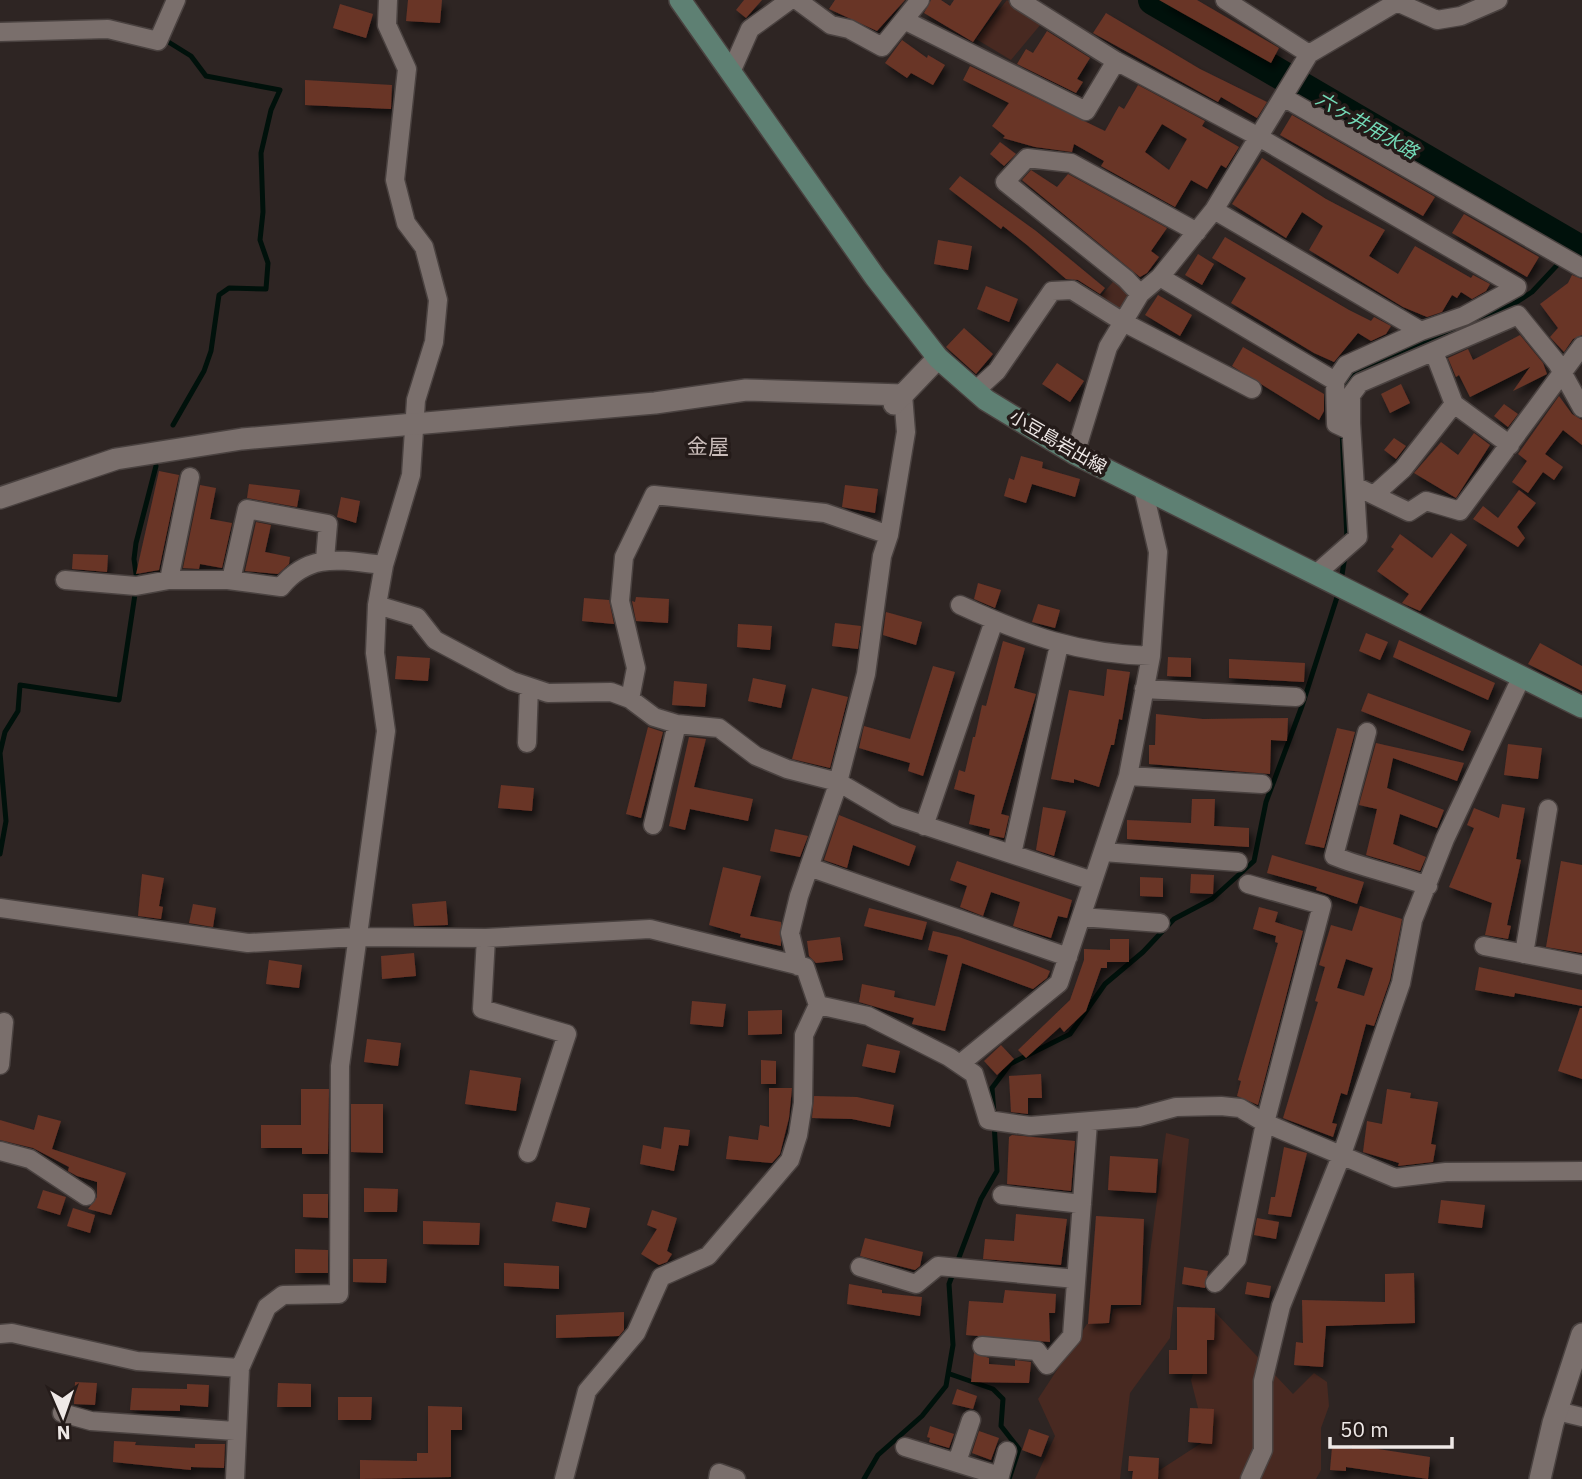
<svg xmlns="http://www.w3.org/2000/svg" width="1582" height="1479" viewBox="0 0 1582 1479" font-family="'IBM Plex Sans','Noto Sans JP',sans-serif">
  <defs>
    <filter id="shadow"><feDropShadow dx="3.5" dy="6" stdDeviation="3.5" flood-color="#0009"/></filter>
  </defs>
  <rect width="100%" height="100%" fill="#2e2523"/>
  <!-- green -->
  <path fill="#482921" d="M1007,0L1041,24L1011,60L976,39Z
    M1117,277L1133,293L1119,315L1097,301Z
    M1166,1133L1189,1139L1170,1338L1130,1393L1120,1479H1035L1055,1436L1038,1399L1087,1324H1110L1113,1309L1143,1305Z
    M1214,1311L1293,1394L1314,1373L1327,1382L1329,1406L1321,1428V1470L1316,1479H1146L1206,1440L1191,1380Z"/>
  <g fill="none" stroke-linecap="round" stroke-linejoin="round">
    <!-- stream -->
    <path stroke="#00110b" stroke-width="5" d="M162,38L191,56L206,76L280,90L271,110L261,153L263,212L260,240L268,263L266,289L229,288L219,295L211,351L204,371L173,425
      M1472,320L1512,305L1532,292L1575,246
      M1343,389L1354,371L1457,327
      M1342,430L1347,539
      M1341,581L1345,556
      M0,854L6,821L0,753L5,732L18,711L20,685L119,700L137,581L134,559L136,543L156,466
      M994,1114L992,1088L1010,1064L1070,1034L1105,984L1143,952L1174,919L1212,899L1254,861L1266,802L1302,706L1339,591
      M950,1374L993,1389L1003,1399L1001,1426L1019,1449L1009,1479
      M864,1479L878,1455L922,1416L946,1386L953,1345L949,1284L981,1199L997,1171L994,1123"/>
    <!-- river -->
    <path stroke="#00110b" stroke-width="30" d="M1153,0L1582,251"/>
  </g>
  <!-- building -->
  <path fill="#693427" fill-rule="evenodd" filter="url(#shadow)" d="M408,0H442L440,23L406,21Z
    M744,0H762L746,18L736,10Z
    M835,0H905L877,31L829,9Z
    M931,0H941L950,6L954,0H1002L973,42L924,13Z
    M1159,0H1197L1279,48L1271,63Z
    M340,4L373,14L366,38L333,28Z
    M1106,13L1200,69L1267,102L1257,118L1221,97L1218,102L1093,33Z
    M1047,31L1090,58L1077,79L1083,82L1076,93L1017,64L1026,49L1033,53Z
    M902,40L927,58L928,55L945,65L933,85L911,73L907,78L885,63Z
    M970,66L1105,131L1119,106L1124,109L1138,85L1205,121L1202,126L1239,147L1226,168L1221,165L1207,189L1191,180L1175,207L1101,166L1104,161L1074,144L1072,152L1035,147L1003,138L1005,136L992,126L1009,103L963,80ZM1162,124L1187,139L1169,170L1145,152Z
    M305,80L392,85L391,109L305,105Z
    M1292,115L1435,197L1423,216L1280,135Z
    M1000,142L1016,154L1004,166L990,154Z
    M1262,158L1326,199L1385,230L1369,256L1398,274L1415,246L1471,278L1473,275L1490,284L1486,291L1472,299L1461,292L1457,298L1452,295L1442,312L1427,317L1403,307L1309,250L1323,226L1302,212L1286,238L1232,204Z
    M1031,170L1057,187L1068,174L1167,228L1151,251L1159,257L1147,273L1140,277L1022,180Z
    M960,176L1036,231L1105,288L1100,294L1078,280L1066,279L1027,245L1003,226L1001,229L949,189Z
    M1464,214L1539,257L1527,277L1452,233Z
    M1225,237L1349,310L1371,321L1374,317L1391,326L1386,334L1371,341L1358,333L1334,362L1314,353L1231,303L1246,278L1212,258Z
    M938,240L972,246L968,270L934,264Z
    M1198,254L1214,264L1202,285L1185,275Z
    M1572,275L1582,279V335L1573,339L1564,352L1550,337L1558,328L1540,304L1568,283Z
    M986,286L1018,299L1009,322L977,309Z
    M1158,295L1192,315L1180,336L1145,315Z
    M964,328L993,354L976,374L946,347Z
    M1520,335L1543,363L1547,374L1513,391L1530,367L1470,397L1459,375L1456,377L1448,358L1468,349L1473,360Z
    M1243,347L1324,394V411L1319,420L1232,366Z
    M1057,363L1084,381L1070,402L1042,384Z
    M1401,384L1410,403L1390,413L1381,394Z
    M1559,396L1572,414L1582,420V445L1563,430L1545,454L1563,467L1554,480L1543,472L1528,493L1512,482L1527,461L1518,454Z
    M1504,404L1518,414L1508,427L1494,416Z
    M1474,433L1490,445L1456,498L1414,473L1441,442L1458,455Z
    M1394,438L1406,446L1396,459L1384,450Z
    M1021,456L1043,462L1042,468L1080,479L1075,497L1032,484L1026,503L1004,496L1009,478L1014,480Z
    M159,471L179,475L159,570L136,574Z
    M249,484L300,490L297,507L247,498Z
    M200,485L216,488L210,519L232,523L222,568L200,564L199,569L183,568Z
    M845,485L878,489L875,513L842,507Z
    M1519,490L1536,503L1517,527L1525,538L1518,547L1473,519L1483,506L1498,518Z
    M341,497L360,501L356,523L337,517Z
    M256,522L271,525L265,552L290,557L289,564L278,574L245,571Z
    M1451,533L1467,545L1456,561L1420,611L1402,603L1409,594L1377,571L1394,549L1391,547L1400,534L1432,558Z
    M73,554L108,555L107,572L72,569Z
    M978,583L1001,590L995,608L974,599Z
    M636,597L669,599L668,623L636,621L632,601L635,602Z
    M584,598L609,600L614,624L582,621Z
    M1038,604L1060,610L1055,628L1032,622Z
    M886,612L922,622L916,645L883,635Z
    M835,623L861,626L858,649L832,646Z
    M738,624L772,626L770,650L737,647Z
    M1366,633L1388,642L1380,660L1359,651Z
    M1399,640L1495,683L1488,700L1393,657Z
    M1003,641L1025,648L1014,688L1036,694L1001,814L1009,816L1004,838L989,835L990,829L969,824L975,795L954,789L959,770L965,772L973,737H975L982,705L986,706Z
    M1540,643L1582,666V691L1528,664Z
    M397,656L430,658L428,681L395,679Z
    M1168,657L1191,658V677L1167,676Z
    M1229,659L1305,663L1304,682L1229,678Z
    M933,666L955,672L923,776L908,771L910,763L859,748L864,726L910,739Z
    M1107,669L1130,672L1122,720L1119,719L1114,745H1111L1099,787L1074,779V783L1051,779L1069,690L1104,696Z
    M753,678L786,685L781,708L748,701Z
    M674,681L707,684L705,707L672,705Z
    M812,688L848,697L830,768L792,759Z
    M1368,693L1471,731L1463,751L1361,711Z
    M1156,714L1203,719L1288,718L1287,741L1271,740L1270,774L1149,764V745H1155Z
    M648,727L663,732L641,818L626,814Z
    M1337,728L1355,732L1324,848L1305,844Z
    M689,737L706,739L694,787L753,799L748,821L690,809L685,830L669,826Z
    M1376,743L1464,763L1457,781L1393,758L1387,788L1444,810L1437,828L1400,814L1393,844L1426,857L1420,871L1366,855L1377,809L1359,805Z
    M1508,744L1542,748L1538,779L1504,775Z
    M501,785L534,788L532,811L498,808Z
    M1192,799H1215L1214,826L1249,828V847L1127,839V820L1191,823Z
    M1502,804L1525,808L1516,859L1521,860L1507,925L1511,926L1508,939L1485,935L1492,903L1449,887L1474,828L1467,825L1474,808L1499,818Z
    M1043,807L1066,811L1054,856L1036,850Z
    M839,815L916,846L909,866L853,845L847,868L824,860Z
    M775,829L808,836L800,857L770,851Z
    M1272,855L1364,882L1357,904L1316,890L1317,887L1267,873Z
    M957,861L1072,900L1067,918L1058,916L1051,938L1013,926L1020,902L991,892L983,916L960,907L967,886L950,880Z
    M1561,861L1582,865V953L1546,947Z
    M723,867L761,876L750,916L781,922V946L740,937L741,934L709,925Z
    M142,874L164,878L159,906L163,907L161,919L138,916Z
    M1191,874L1214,875L1213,894L1190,893Z
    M1140,877L1163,878V897L1140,896Z
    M446,901L448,925L414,926L412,904Z
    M193,904L216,908L213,927L189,923Z
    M1360,906L1402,919L1390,980L1374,1026L1366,1024L1347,1095L1341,1093L1332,1123L1337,1124L1333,1137L1283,1118L1318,1002L1315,1001L1325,967L1319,965L1331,925L1352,931ZM1346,959L1373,968L1364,996L1337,988Z
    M1259,907L1278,912L1275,922L1303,931L1258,1105L1237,1096L1241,1081L1238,1080L1278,943L1275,942L1276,936L1253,929Z
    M869,908L927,922L922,940L864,926Z
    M933,931L959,937L1028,962L1050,971L1047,978L1033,989L962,963L945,1031L912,1024L914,1018L859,1002L862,984L895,991L894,997L935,1006L948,955L928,950Z
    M840,937L843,960L816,963L809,956L807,941Z
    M1110,939H1129V962H1107V968H1101L1086,1011L1064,1032L1060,1027L1026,1058L1018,1050L1070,1000L1084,960V949L1110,950Z
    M414,953L416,976L382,979L381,956Z
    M269,960L302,965L299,988L266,984Z
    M1479,967L1582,990V1006L1515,993L1514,997L1475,990Z
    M692,1001L726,1004L723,1027L690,1024Z
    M1580,1008H1582V1079L1558,1071Z
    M782,1010V1034L748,1035V1011Z
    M367,1039L401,1043L398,1066L364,1062Z
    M867,1044L900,1051L895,1073L862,1066Z
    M1001,1045L1014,1059L997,1075L984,1061Z
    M761,1060L776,1061V1084H761Z
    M470,1070L521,1078L516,1111L465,1104Z
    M1041,1074L1042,1098H1028V1114L1011,1112L1009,1076Z
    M769,1088H792L789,1118L780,1154L772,1163L726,1159L729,1136L758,1140L760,1125L769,1127Z
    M301,1089H329L328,1154H302V1148H261V1125H301Z
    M1387,1089L1411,1093L1410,1098L1438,1102L1431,1144L1436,1145L1433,1162L1398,1166L1399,1163L1363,1152L1367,1121L1382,1124Z
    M814,1096L857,1097L894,1105L890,1127L852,1119L812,1118Z
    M351,1104H383V1153L351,1152Z
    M38,1115L61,1121L52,1149L126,1173L111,1215L88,1209L97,1197V1182L77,1176L68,1171L69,1167L33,1148L0,1140V1120L34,1130Z
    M664,1127L690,1130L688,1146L679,1145L674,1171L640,1164L643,1145L661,1149Z
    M1012,1135L1075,1141L1071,1191L1007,1184L1009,1137Z
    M1284,1147L1307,1153L1291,1217L1268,1214L1271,1197H1275Z
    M1110,1156L1158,1159L1156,1193L1108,1190Z
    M364,1188L398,1189L397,1212H364Z
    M43,1190L66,1197L60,1215L37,1208Z
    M303,1194H328V1218L303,1217Z
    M1441,1200L1485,1205L1482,1228L1438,1223Z
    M556,1202L590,1208L586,1228L552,1221Z
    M73,1208L95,1215L90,1233L67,1226Z
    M652,1210L677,1218L667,1251L672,1254L667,1262L659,1265L641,1254L657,1229L647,1225Z
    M1016,1214L1067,1219L1061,1265L983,1259L985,1239L1014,1241Z
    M1096,1216L1144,1219L1141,1305H1111L1109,1323L1088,1324Z
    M1257,1218L1279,1222L1276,1239L1254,1235Z
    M423,1221L480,1223L479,1245L423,1244Z
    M865,1238L923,1252L920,1266L915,1270L860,1256Z
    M295,1249L328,1250V1273H295Z
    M353,1259H387L386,1283L353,1282Z
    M504,1263L559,1266V1289L504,1286Z
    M1184,1267L1208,1271L1205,1288L1182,1284Z
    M1414,1273L1415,1323L1326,1326L1323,1367L1294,1365L1296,1342L1303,1343L1302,1300L1385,1302V1274Z
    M1247,1282L1271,1286L1269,1298L1245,1294Z
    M849,1284L882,1290V1293L922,1297L920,1316L847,1304Z
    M1005,1290L1056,1294L1055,1313H1049L1050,1342L966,1335L969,1301L1003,1303Z
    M1177,1307L1215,1308L1214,1340H1207V1374H1169V1350H1177Z
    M624,1312V1330L619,1336L556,1338V1315Z
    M974,1353L989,1358V1364L1015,1366V1360L1031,1362L1029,1383L971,1382Z
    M75,1382L97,1383L95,1405L74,1404Z
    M278,1383L311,1384V1407H277Z
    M187,1384L209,1385L208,1407L180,1405V1411L130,1410L132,1388L187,1389Z
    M957,1389L977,1396L973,1409L952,1404Z
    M338,1397H372L371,1420H338Z
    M428,1406L462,1407V1430H451V1477L360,1479V1460L417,1461V1453H428Z
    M1190,1408L1214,1409L1212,1444L1188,1442Z
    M930,1426L954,1434L949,1448L929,1442L930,1438L927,1437Z
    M1029,1429L1049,1436L1041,1457L1022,1450Z
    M979,1431L999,1438L991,1460L972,1453Z
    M114,1441L136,1442L135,1445L195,1448V1444H225L224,1468L191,1467V1470L113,1462Z
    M1352,1445L1430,1457L1428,1479L1346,1467V1471L1330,1470L1332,1447L1352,1449Z
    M1129,1456L1159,1458L1158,1479H1132L1133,1471H1128Z"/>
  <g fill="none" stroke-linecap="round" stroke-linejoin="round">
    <!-- minor casing -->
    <g stroke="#4a4240" stroke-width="21">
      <path id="minor" d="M797,0L831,25L849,29L882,47L920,0
        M1019,0L1116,61L1257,136L1517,287L1464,316L1421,331L1214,210
        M1225,0L1309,54
        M904,20L1086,111L1116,61
        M0,32L108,29L158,41L176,0
        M731,72L750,29L790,0
        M1283,97L1582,268
        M1160,277L1335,381L1346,365L1421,331
        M1140,294L1126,279L1005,182L1027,158L1071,163L1197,232
        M1434,352L1454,404L1510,445
        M1335,381L1336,424L1351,431
        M975,391L997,371L1052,291L1072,290L1123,322L1252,389
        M1075,454L1108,347L1140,294L1160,277L1214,210L1309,54L1397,2L1437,20L1461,16L1498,0
        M1355,486L1409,512L1426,501L1460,511L1582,346
        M1374,495L1403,469L1454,404
        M1317,573L1358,537L1351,423V395L1360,383L1518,315L1557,363L1582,408
        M65,580L136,586L169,580H228L281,587C310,551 343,561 384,565
        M169,580L190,477
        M231,580L247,509L328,524L325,559
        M377,605L417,617L435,640L512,681L548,693L611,692L630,699L654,717L677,724L719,728L756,756L787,769L838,782L896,816L1093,881
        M960,605C1025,635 1079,654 1151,656
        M1144,689L1296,697
        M630,699L636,668L620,601L624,557L654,495L825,513L889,535
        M1367,732L1334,856C1366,869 1396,874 1428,886
        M527,743L529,687
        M1128,776L1262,784
        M653,825L677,724
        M924,826L994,621
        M1103,852L1238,862
        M1012,854L1059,645
        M809,867L1068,957
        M0,908L248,943L356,937L486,938L650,929L805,967L818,1005L804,1035L803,1103L798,1135L790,1160L708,1256L661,1277L636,1333L587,1391L564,1479
        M1081,917L1160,923
        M486,938L482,1009L567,1034L528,1153
        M1484,946L1582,965
        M1524,954L1548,809
        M798,966L790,933L799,896L836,790L866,674L882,556L889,535L906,432L903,395
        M818,1005L868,1016L949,1057L974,1074L988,1120L1030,1126L1139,1117L1176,1107L1221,1106L1240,1108L1265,1123L1395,1178L1446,1172L1582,1171
        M960,1064L1059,983L1128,776L1151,656L1158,552L1143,488
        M0,1065L4,1022
        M0,1151L30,1159L86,1196
        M1002,1195L1082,1204
        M860,1267L916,1284L938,1266L1076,1279
        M1215,1283L1237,1259L1265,1123L1322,905L1248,884
        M0,1334L12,1333L137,1361L240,1368
        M982,1346L1037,1351L1047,1365L1072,1336L1088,1122
        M1557,1411L1582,1417
        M62,1413L91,1421L235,1431
        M905,1447L1000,1476
        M957,1462L971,1420
        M235,1479L240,1368L267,1307L283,1295L339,1294L340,1066L386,731L375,653L377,605L384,565L411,475L416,400L434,342L438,300L424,247L406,223L395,180L407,69L387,25L388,0
        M718,1479L719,1473L736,1479
        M999,1479L1007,1451
        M1250,1479L1263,1450V1381L1281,1306L1342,1154L1401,983L1413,920L1445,839L1521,678"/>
    </g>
    <!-- tertiary casing -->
    <g stroke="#4a4240" stroke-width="24">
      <path id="tertiary" d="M894,404L938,358
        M0,498L116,459L242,439L655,403L746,390L903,395
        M1540,1479L1553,1423L1582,1334"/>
    </g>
    <!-- secondary casing -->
    <g stroke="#4a4240" stroke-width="24">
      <path id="secondary" d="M680,0L875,277L938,358L986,400L1075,454L1582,707"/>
    </g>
    <!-- minor -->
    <use href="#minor" stroke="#7a6f6c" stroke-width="18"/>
    <!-- tertiary -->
    <use href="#tertiary" stroke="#7a6f6c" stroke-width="21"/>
    <!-- secondary -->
    <use href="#secondary" stroke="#5e8073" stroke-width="21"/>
  </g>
  <g text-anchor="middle" stroke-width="7" stroke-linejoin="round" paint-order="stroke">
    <!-- street labels -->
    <g font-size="18" fill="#eee8e6" stroke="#241b19">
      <text transform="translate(1058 442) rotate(30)" y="6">小豆島岩出線</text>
    </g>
    <!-- water labels -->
    <g font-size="19" font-style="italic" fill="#73dab7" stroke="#241b19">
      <text transform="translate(1367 125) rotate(30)" y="7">六ヶ井用水路</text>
    </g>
    <!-- quarter labels -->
    <g font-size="21" fill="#c9bcb9" stroke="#241b19">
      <text x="708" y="454">金屋</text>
    </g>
  </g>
  <!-- north arrow -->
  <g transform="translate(63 1416) rotate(178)" stroke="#241b19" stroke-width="5" paint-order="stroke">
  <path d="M0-5L12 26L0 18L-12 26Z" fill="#eee8e6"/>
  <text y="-10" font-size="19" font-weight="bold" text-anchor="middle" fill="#eee8e6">N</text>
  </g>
  <!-- scale -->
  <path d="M1330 1437v10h122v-10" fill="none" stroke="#eee8e6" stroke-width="3.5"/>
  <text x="1340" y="1437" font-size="21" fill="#eee8e6" stroke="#241b19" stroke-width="5" paint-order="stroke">50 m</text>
</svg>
